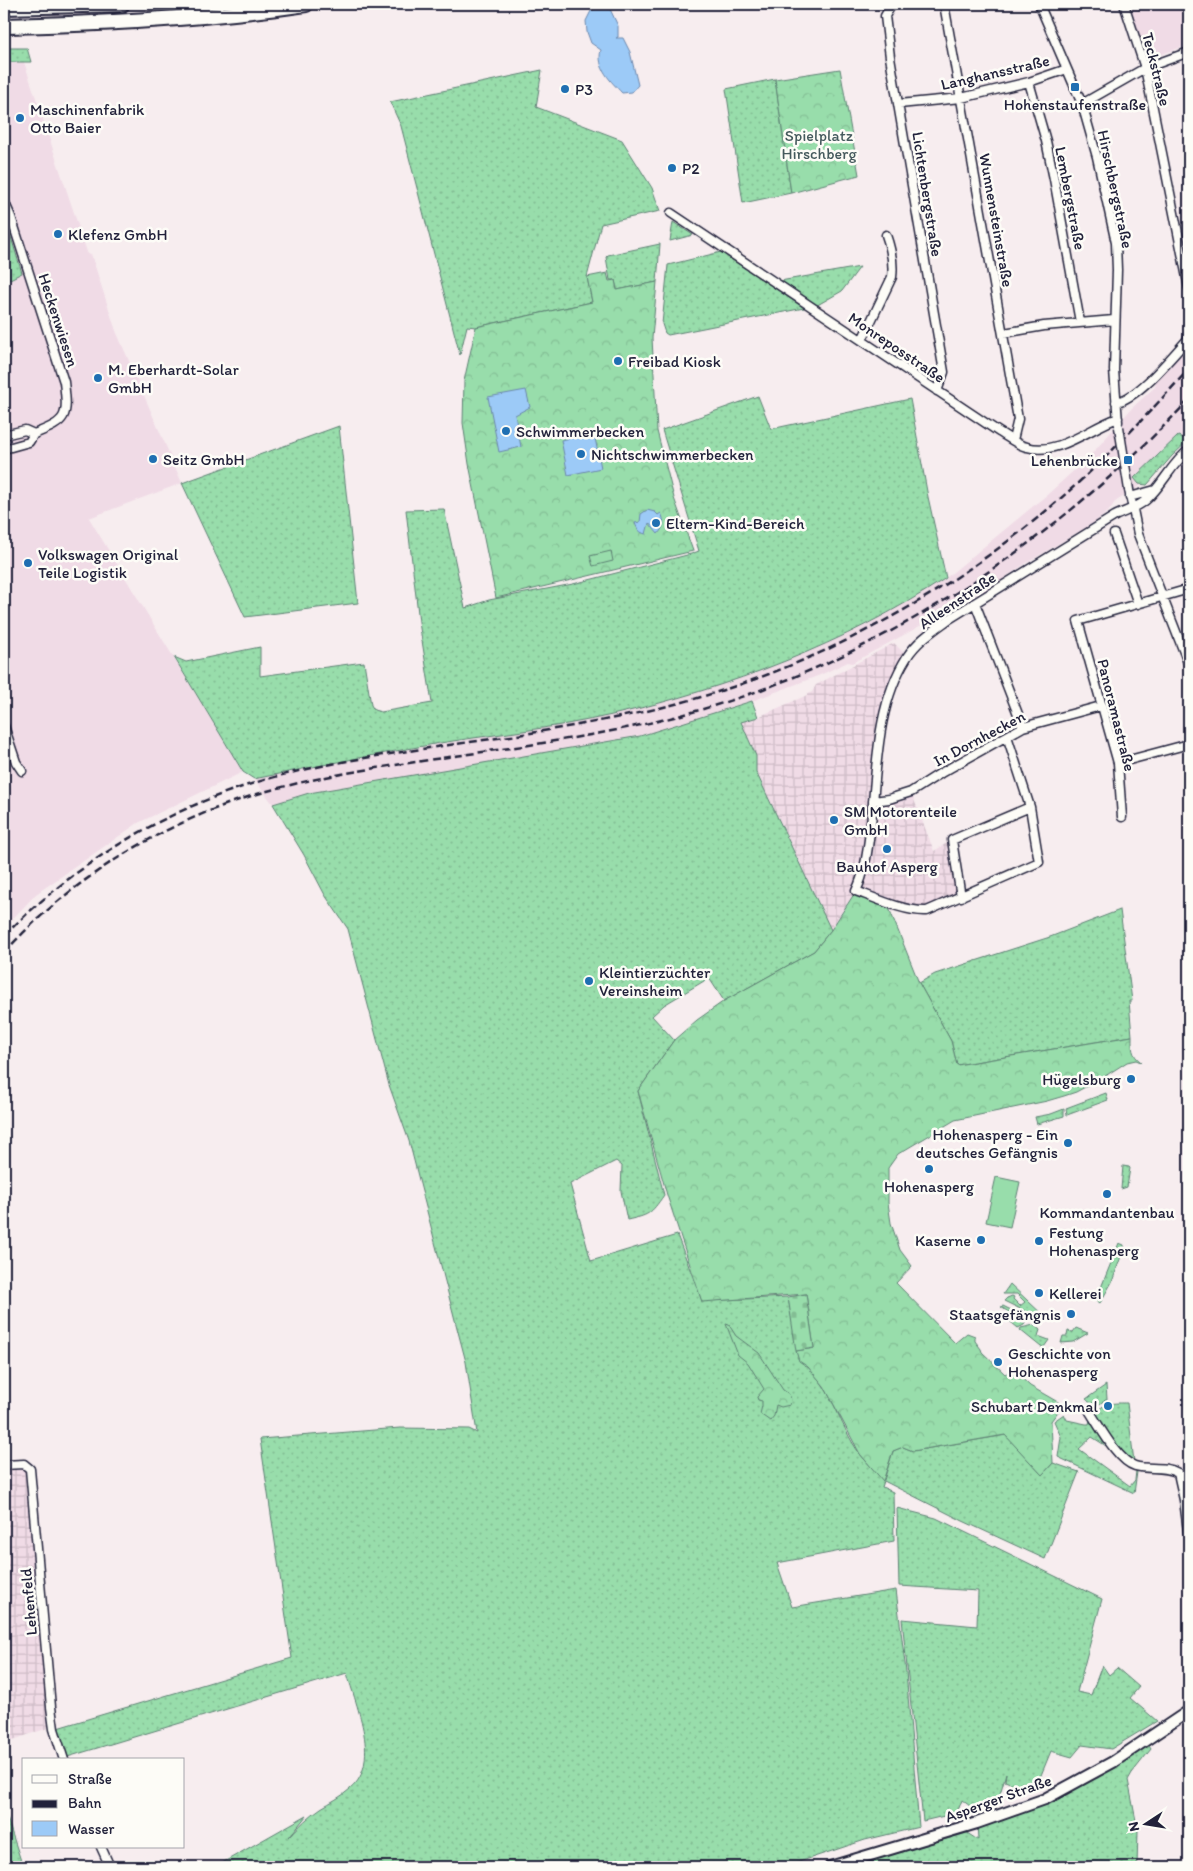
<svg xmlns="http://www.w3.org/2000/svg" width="1193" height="1871" viewBox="0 0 1193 1871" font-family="Itim,sans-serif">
  <defs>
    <pattern id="industrial-grid" width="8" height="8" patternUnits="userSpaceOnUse" patternTransform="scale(1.25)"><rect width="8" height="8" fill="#f0dbe6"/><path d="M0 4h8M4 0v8" fill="none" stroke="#cebcc6"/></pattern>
    <pattern id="grass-dots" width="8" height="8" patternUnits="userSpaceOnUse" patternTransform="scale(1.25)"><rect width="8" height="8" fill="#98ddab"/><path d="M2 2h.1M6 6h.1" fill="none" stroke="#83bd94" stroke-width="1.8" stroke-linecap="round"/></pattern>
    <pattern id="forest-crowns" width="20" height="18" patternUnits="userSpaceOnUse" patternTransform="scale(1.25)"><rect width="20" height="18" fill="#98ddab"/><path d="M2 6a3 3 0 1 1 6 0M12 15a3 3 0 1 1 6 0" fill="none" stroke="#83bd94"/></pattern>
    <pattern id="cemetery-stones" width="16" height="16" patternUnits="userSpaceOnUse" patternTransform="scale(1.25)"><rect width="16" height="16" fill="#98ddab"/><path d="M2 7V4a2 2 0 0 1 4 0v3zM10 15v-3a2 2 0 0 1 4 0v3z" fill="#83bd94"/></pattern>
  </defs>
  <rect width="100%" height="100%" fill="#f7edef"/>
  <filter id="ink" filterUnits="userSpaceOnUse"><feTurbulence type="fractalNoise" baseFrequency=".02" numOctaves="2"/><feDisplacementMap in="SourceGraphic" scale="10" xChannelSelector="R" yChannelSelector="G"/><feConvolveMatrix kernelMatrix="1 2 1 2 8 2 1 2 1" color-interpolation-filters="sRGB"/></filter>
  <g filter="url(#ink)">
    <!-- built -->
    <path fill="#f0dbe6" d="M1149,4H1189V45L1147,59L1131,10Z
      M4,62H24L88,255L91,254L116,331L182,483L89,518L243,772L138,823L36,894L4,928Z
      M1189,344V440L1172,456L1150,483L1147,485H1141L1115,502L1108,512L1095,522L1025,564L985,591H980L911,631L852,663L848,662L820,675L752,701L670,728L606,743L309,793L273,804L254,779L439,744L611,715L677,698L743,677L801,655L858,629L918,596L946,578L1048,494L1090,456L1132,408L1155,387L1156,379Z"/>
    <!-- industrial -->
    <path fill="url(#industrial-grid)" d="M894,643L907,656L891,691L873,801L911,792L934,851L952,840L961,897L927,911L856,891L831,930L756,772V756L741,722L758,717L805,696L812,692L816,685Z
      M28,1465L51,1727L4,1743V1468Z"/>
    <!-- grass -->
    <path fill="url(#grass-dots)" stroke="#5d8073" d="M4,48H27L31,62H4Z
      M542,70L536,107L622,140L652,188L660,211L601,224L587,277L592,302L476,327L467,326L460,355L401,126L390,102Z
      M775,79L791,193L743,203L726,89Z
      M4,221H6L22,273L4,282Z
      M673,222L693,235L670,241Z
      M660,244L657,282L617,290L615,280H610L606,257L608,255Z
      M721,252L804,308L668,335L665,333L662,324L668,265Z
      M860,267L842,291L814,307L780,281Z
      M758,396L771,429L910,399L928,497L946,578C845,644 729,688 612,715C555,728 497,734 440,743C378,754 316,766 254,779L243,772L174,657L186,662L260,647V676L364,662L371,705L374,710L381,712L432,703L419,622L406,510L444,509L465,608L489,600L573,584L691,554L699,551L662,430Z
      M339,426L358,603L245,617L182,483Z
      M1178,436L1189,440L1172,456L1147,485L1139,484L1134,478Z
      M752,701L758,717L741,722L756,756V772L831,930L814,951L724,1001L709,978L664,1005L652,1016L674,1040L638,1091L664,1195C650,1215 649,1215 627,1220L621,1191L622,1166L616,1161L570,1184L591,1261L677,1235L702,1301L788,1297L799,1360C833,1384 837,1423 860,1454C867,1463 876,1471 884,1480L893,1451L903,1447L913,1451L1006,1435L1042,1475L1053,1463L1079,1472L1045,1559L963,1521L884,1481L882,1487L893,1492L894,1541L777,1563L792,1607L896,1590L906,1672L919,1827L865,1840L784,1867H215L307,1815L289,1837C299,1826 309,1816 321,1808C331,1802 341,1797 350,1789C382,1763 356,1706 347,1673L64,1758L54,1729L292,1658L260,1439L400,1428L469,1429L477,1433L466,1362L456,1324L409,1141L389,1085L348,929L325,895L304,855L273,804L309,793L640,736Z
      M1120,910L1132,1001H1129L1132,1036L957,1065L951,1041L919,983L935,974L1050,937Z
      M1106,1093L1108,1100L1067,1115L1066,1108Z
      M1064,1109V1116L1037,1124L1035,1117L1051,1114Z
      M1123,1166L1129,1167L1130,1168L1127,1187L1121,1189Z
      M1119,1243L1124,1245V1248L1112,1282L1100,1303L1096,1300Z
      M1010,1284L1045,1317V1319L1043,1320L1004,1301L1007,1298L1012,1296L1014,1297L1013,1299L1020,1306L1025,1302L1017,1294H1003Z
      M1003,1306L1023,1316L1021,1320L1025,1323L1024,1325L1018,1328L1006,1318L1010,1313L1001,1307Z
      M1034,1325L1040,1330L1038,1336L1049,1340L1044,1347H1041L1020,1330L1021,1328Z
      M1076,1328L1088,1333L1073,1342L1061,1343L1063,1336H1067L1068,1331L1073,1332Z
      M1106,1385L1107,1399C1097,1406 1095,1408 1086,1399Z
      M1127,1403L1134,1462C1122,1454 1100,1428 1096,1414C1102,1402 1115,1403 1127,1403Z
      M1064,1414L1067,1420L1086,1424H1089L1090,1420L1111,1449L1092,1437L1079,1449L1130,1486L1135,1480L1136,1471L1137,1472L1134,1493L1058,1457L1061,1437L1054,1421Z
      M897,1508L936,1518L1102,1599L1077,1692L1091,1695L1102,1665L1109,1675L1117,1668L1139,1687L1130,1698L1157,1721L1111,1749L1082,1745L1072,1757L1051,1751L1039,1780L1015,1785L1005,1781L1006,1773L998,1801L974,1809L962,1800L957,1813L923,1821L902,1619L977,1626L978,1591L899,1586Z
      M1146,1741L1151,1749L1132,1773L1128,1780L1138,1831L1137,1867H849L967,1833L978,1840L977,1823L1030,1806Z
      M4,1809L23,1867H4V1837L6,1836L4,1825Z"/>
    <!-- forest -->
    <path fill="url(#forest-crowns)" stroke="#5d8073" d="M840,69L859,175L791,193L775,79Z
      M607,273L609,281L615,280L617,290L657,282L652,338L657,431L674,498L693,551L496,598L469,464L463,423L464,381L476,327L592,302L587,277Z
      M856,891L887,903L919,983L951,1041L957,1065L1132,1036C1132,1048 1131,1054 1141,1062L1136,1060L1127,1062L1102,1078L1076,1092L1064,1096L1047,1101L955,1120L898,1154L888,1168V1203L891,1223L900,1250L912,1266L896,1283L955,1343L967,1333L975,1336V1341L981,1349L982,1352L1005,1374L1013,1370L1030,1386L1063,1405L1051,1421L1053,1463L1042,1475L1005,1435L913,1451L903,1447L893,1451L883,1481L860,1454L824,1386L808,1367L799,1361L796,1351L814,1348L806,1294L702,1302L667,1195L638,1091L674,1040L697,1020L724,1001L814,951L831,930Z
      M726,1324L729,1325L736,1336L759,1353L783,1390C790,1394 792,1397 790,1405L781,1407L776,1405L774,1416L770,1421L760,1414L762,1406V1401L758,1400L757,1397L764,1389L748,1363L738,1355Z"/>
    <!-- cemetery -->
    <path fill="url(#cemetery-stones)" stroke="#5d8073" d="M806,1294L814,1348L796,1351L788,1297Z"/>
    <!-- pitch -->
    <path fill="#98ddab" stroke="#5d8073" d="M611,551L613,561L593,566L590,556Z
      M996,1177L1020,1182L1010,1227L986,1222Z"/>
    <!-- water -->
    <path fill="#9ccaf7" stroke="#6b87ac" d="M600,6L609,7L618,26V37L616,38H623L630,52L638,85L632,92L622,93C611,81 596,68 601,50L591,43L587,32L586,21L591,11Z
      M526,390L530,407L515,415L521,447L499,452L488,397Z
      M594,433L601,468L568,475L561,440Z
      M647,510L655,512L658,515L661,513C665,521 664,527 658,534L649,523L646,534C640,533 637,529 635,523L640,522L641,514Z"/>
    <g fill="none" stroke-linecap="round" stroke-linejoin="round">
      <!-- minor casing -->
      <g stroke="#22223b" stroke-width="11">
        <path id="minor" d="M892,4L885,16L890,57L944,372L937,391
          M944,4L1018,419L1013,440
          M1039,4L1082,104L1097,157L1116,243L1117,270L1114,370L1118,422
          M1124,4L1145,68L1189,288
          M1029,82L1046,141L1054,179L1080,322
          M899,104L961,98L1029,82L1067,69
          M1082,104L1145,68L1189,52
          M4,201L11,217L64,382C68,417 68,421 34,434
          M671,213L999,432C1008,437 1017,445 1027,447C1059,456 1089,428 1118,418
          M1004,333L1044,326L1114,320
          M862,340L892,277C894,262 891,249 886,235
          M1116,402C1138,399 1173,355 1189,338
          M4,435L25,430L34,434
          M4,449L29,442L34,434
          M1129,490L1138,534L1189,665
          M1130,497L1155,490
          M1114,534L1138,604
          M975,603L1023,727
          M4,726L16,762L22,771
          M1007,736L1030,807L1039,862L927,911C906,912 877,899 856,891C866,871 868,846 871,824C877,768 876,706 907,657C917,641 934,630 949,619L1115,516C1125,511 1137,508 1146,500C1163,485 1171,464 1189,450
          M1118,763L1189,744
          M873,801L889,799L911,792L941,773L1023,727L1101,706
          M1122,817L1118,763L1078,621L1189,589
          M961,897L952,840L1030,807
          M1090,1412C1100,1427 1118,1461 1135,1466C1149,1470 1164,1465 1178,1473L1184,1500L1189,1539
          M4,1465L24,1464L30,1469L51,1707L54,1729L64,1760
          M101,1847L110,1867"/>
      </g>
      <!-- secondary casing -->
      <g stroke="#22223b" stroke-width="14">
        <path id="secondary" d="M830,1867L977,1823L1045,1799L1113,1762L1189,1711"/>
      </g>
      <!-- motorway casing -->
      <g stroke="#22223b" stroke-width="18">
        <path id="motorway" d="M4,7L122,4
          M4,26C106,24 205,19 306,4"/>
      </g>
      <!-- minor -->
      <use href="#minor" stroke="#fdfcf7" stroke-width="8"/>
      <!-- secondary -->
      <use href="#secondary" stroke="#fdfcf7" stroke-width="10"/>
      <!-- motorway -->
      <use href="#motorway" stroke="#fdfcf7" stroke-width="14"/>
      <!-- rail -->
      <path stroke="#22223b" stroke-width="2.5" stroke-dasharray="8 4" stroke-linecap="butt" d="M4,936C71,868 152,817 242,787C298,768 357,759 415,750C510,736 608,724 701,697C833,658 956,589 1060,499C1106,459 1148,414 1189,369
        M4,953C73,877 165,821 264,792C316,777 369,769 422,761C506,748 592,738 674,717C872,666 1050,547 1189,400"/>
      <!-- minor-bridge casing -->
      <g stroke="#22223b" stroke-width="11" stroke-linecap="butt">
        <path id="minor-bridge" d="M1119,427L1129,490"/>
      </g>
      <!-- minor-bridge -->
      <use href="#minor-bridge" stroke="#fdfcf7" stroke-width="8"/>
    </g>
  </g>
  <!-- markers -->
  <g fill="#1f6fb2" stroke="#fdfcf7" stroke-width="2">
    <rect x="1070" y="82" width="10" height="10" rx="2.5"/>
    <circle cx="565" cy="89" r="5"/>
    <circle cx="20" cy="118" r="5"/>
    <circle cx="672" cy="168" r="5"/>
    <circle cx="58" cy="234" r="5"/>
    <circle cx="618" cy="361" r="5"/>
    <circle cx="98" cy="378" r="5"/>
    <circle cx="506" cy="431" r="5"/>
    <circle cx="581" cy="454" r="5"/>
    <circle cx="153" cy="459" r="5"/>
    <rect x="1123" y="455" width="10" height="10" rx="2.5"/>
    <circle cx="656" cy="523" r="5"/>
    <circle cx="28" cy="563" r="5"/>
    <circle cx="834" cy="820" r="5"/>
    <circle cx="887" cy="849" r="5"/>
    <circle cx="589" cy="981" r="5"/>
    <circle cx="1131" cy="1079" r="5"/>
    <circle cx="1068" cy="1143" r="5"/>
    <circle cx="929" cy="1169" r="5"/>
    <circle cx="1107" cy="1194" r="5"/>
    <circle cx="981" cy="1240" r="5"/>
    <circle cx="1039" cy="1241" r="5"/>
    <circle cx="1039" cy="1293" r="5"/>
    <circle cx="1071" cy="1314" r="5"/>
    <circle cx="998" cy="1362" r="5"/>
    <circle cx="1108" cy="1406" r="5"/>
  </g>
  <g text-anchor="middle" stroke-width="5" stroke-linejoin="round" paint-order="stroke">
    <!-- street labels -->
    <g font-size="16" fill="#22223b" stroke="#fdfcf7">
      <text transform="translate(1157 69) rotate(76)" y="6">Teckstraße</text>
      <text transform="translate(995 72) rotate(-13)" y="6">Langhansstraße</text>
      <text transform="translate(1116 189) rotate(78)" y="6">Hirschbergstraße</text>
      <text transform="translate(928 194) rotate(81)" y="6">Lichtenbergstraße</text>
      <text transform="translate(1071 198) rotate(79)" y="6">Lembergstraße</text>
      <text transform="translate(997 220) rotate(80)" y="6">Wunnensteinstraße</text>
      <text transform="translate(59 320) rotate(72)" y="6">Heckenwiesen</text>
      <text transform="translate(897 347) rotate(34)" y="6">Monreposstraße</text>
      <text transform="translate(957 600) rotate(-34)" y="6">Alleenstraße</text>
      <text transform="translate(1117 715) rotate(76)" y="6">Panoramastraße</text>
      <text transform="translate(979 738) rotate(-28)" y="6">In Dornhecken</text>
      <text transform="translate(28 1602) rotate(-95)" y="6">Lehenfeld</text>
      <text transform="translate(998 1798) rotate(-20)" y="6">Asperger Straße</text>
    </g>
    <!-- poi labels -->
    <g font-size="16" fill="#22223b" stroke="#fdfcf7" text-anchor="start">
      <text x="575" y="95">P3</text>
      <text x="1075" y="110" text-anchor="middle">Hohenstaufenstraße</text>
      <text x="30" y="115">Maschinenfabrik<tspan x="30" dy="18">Otto Baier</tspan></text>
      <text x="682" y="174">P2</text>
      <text x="68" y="240">Klefenz GmbH</text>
      <text x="628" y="367">Freibad Kiosk</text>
      <text x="108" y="375">M. Eberhardt-Solar<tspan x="108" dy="18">GmbH</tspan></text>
      <text x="516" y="437">Schwimmerbecken</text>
      <text x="591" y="460">Nichtschwimmerbecken</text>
      <text x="163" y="465">Seitz GmbH</text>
      <text x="1118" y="466" text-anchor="end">Lehenbrücke</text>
      <text x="666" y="529">Eltern-Kind-Bereich</text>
      <text x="38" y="560">Volkswagen Original<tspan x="38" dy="18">Teile Logistik</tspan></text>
      <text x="844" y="817">SM Motorenteile<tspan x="844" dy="18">GmbH</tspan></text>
      <text x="887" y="872" text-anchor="middle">Bauhof Asperg</text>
      <text x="599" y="978">Kleintierzüchter<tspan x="599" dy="18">Vereinsheim</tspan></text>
      <text x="1121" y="1085" text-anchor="end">Hügelsburg</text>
      <text x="1058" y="1140" text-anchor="end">Hohenasperg - Ein<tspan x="1058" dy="18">deutsches Gefängnis</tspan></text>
      <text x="929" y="1192" text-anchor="middle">Hohenasperg</text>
      <text x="1107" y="1218" text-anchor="middle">Kommandantenbau</text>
      <text x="1049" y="1238">Festung<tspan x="1049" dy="18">Hohenasperg</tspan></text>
      <text x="971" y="1246" text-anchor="end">Kaserne</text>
      <text x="1049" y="1299">Kellerei</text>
      <text x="1061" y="1320" text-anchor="end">Staatsgefängnis</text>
      <text x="1008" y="1359">Geschichte von<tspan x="1008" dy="18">Hohenasperg</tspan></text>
      <text x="1098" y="1412" text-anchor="end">Schubart Denkmal</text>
    </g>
    <!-- park labels -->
    <g font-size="16" fill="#455a5d" stroke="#fdfcf7">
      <text x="819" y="141">Spielplatz<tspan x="819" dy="18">Hirschberg</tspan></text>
    </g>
  </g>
  <!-- margin -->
  <rect width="1193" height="1871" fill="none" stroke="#fdfcf7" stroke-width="20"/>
  <rect x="10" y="10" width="1173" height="1851" fill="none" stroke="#22223b" stroke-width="2" filter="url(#ink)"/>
  <!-- legend -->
  <rect x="22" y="1758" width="162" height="90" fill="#fdfcf7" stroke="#a5a5ac"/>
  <rect x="32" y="1775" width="25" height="8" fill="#fdfcf7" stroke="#a5a5ac"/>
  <text x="68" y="1784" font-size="15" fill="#22223b">Straße</text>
  <rect x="32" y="1800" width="25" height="8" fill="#22223b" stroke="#a5a5ac"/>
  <text x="68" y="1808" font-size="15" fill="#22223b">Bahn</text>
  <rect x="32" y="1821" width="25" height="15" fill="#9ccaf7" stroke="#a5a5ac"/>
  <text x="68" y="1834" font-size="15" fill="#22223b">Wasser</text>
  <!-- north arrow -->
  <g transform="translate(1146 1824) rotate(258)" stroke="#fdfcf7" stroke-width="4" paint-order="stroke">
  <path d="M0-4L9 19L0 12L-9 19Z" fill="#22223b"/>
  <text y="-8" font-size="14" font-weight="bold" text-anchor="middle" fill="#22223b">N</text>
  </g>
</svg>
